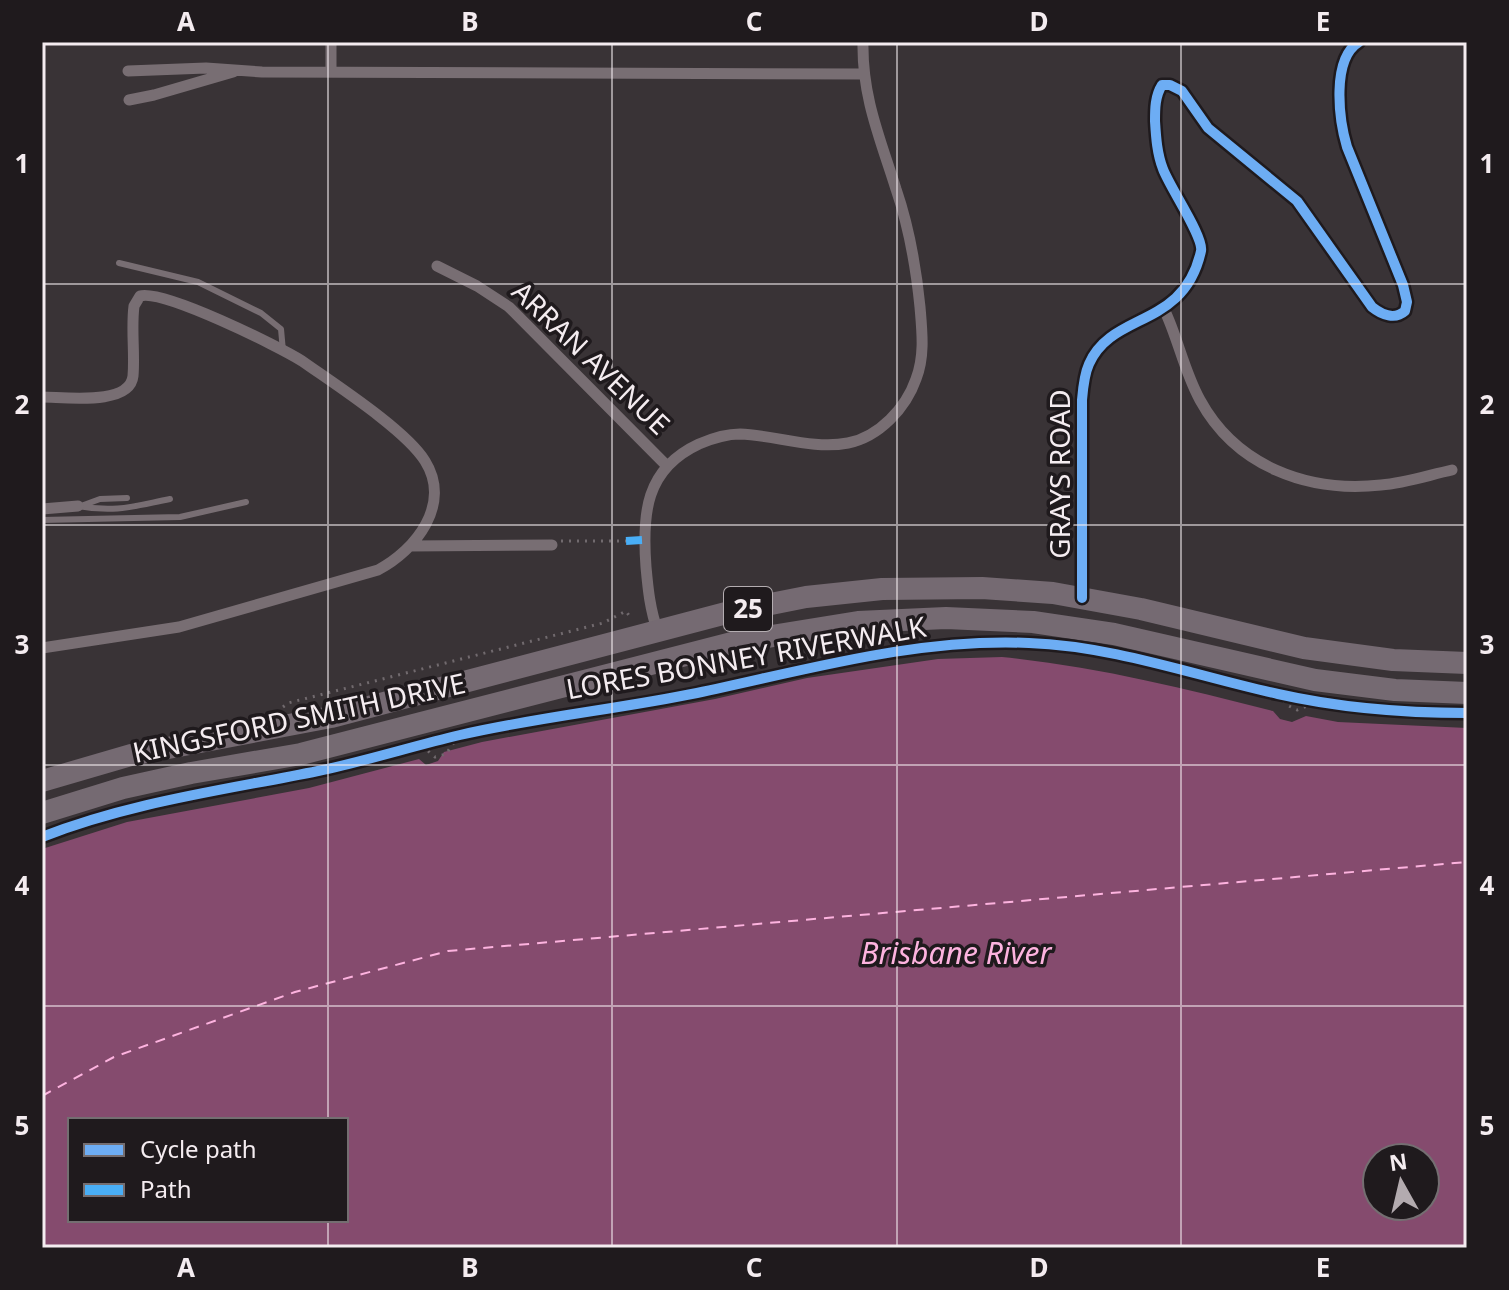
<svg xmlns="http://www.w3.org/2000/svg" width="1509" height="1290" viewBox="0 0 1509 1290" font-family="'Noto Sans',sans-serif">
  <rect width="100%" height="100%" fill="#393336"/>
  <!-- water -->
  <path fill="#854b6e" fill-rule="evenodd" d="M1002,657C1094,666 1183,688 1273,711L1280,719L1292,722L1306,716L1338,722L1467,728V1248H42V849L127,822L309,788L419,759L426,765L438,761L444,752L482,742L715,699L807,678L938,659ZM70,1120H346V1220H70ZM1377,1158H1425V1206H1377Z"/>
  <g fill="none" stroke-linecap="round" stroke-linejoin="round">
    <!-- ferry -->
    <path stroke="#fdb3df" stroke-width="2" stroke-dasharray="10 8" stroke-linecap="butt" d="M42,1096L114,1057L295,992L448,951L1467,862"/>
    <!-- path -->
    <path stroke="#716a6e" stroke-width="3" stroke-dasharray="2 6" stroke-linecap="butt" d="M561,541H626
      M1279,694L1287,705L1297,710L1318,702
      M283,707L288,703L603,623L626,611L630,617
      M422,746L435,757L446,754L459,735"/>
    <!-- lane -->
    <path stroke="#786e73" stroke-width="6" d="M119,263L198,282L261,313L281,329L283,351
      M78,506C116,513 134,506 170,499
      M81,506L100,499L127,498
      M42,520L180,517L246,502"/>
    <!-- street -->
    <path stroke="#786e73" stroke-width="11" d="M331,42V71
      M128,71L206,68L262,72L864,74
      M129,100L154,95L233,72
      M437,266L477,286L509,307L667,466
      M1164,309C1178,338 1184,371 1200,400C1236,466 1307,493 1381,485C1405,483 1429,475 1452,470
      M42,397C65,397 130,406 133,376C135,353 131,329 134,306L140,296C163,289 278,346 302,361C333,383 406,430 425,461C452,504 416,550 378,570L179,627L42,648
      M42,509L78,506
      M410,546L552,545
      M1082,598V400C1083,388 1084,375 1089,364C1112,311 1184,329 1201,251C1204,237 1170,188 1163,169C1157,154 1156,137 1155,121C1155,109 1155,96 1162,85H1170L1182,91L1208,128L1297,201L1372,307C1382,315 1395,320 1405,311L1407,302L1403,285L1347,147C1339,120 1331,59 1359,42
      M658,632C650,610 648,589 646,567C642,514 645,469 699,444C713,438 725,434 740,434C775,435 813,450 848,443C879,437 906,408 916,379C925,356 922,331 920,307C916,267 909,227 896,189C880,138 862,97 863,42"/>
    <!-- highway -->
    <path stroke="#756a72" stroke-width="22" d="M42,781L131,755L331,717L730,612L806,597L882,589L982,588L1053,593L1141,609L1304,648L1393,660L1467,663
      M42,813L123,788L191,773L301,754L736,642L858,622L946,618L1033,622L1114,634L1315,680L1395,690L1467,693"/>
    <!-- quiet -->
    <path stroke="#49aef6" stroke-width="8" stroke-dasharray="16 8" stroke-linecap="butt" d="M626,541L644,540"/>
    <!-- cycleway casing -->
    <g stroke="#1f1a1d" stroke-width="15">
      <path id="cycleway" d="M1082,598V400C1083,388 1084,375 1089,364C1112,311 1184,329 1201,251C1204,237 1170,188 1163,169C1157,154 1156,137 1155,121C1155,109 1155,96 1162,85H1170L1182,91L1208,128L1297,201L1372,307C1382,315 1395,320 1405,311L1407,302L1403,285L1347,147C1339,120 1331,59 1359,42
        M42,837C131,802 225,790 318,771C366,761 413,746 460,735C538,717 619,709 697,693C807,670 915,638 1029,643C1114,646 1196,676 1278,694C1340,708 1404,713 1467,713"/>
    </g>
    <!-- cycleway -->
    <use href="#cycleway" stroke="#6dadf4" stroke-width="10"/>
  </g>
  <!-- grid -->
  <path fill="none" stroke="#f4ecf0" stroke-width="2" stroke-opacity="0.55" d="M328,42V1120M612,42V1248M897,42V1248M1181,42V1248M42,284H1467M42,525H1467M42,765H1467M42,1006H1467M328,1220V1248"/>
  <g text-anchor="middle" stroke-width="7" stroke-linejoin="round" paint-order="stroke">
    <!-- shield labels -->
    <rect fill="#1f1a1d" stroke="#b4adb1" stroke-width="2" x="724" y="587" width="48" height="44" rx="6"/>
    <g font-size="26" font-weight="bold" fill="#f4ecf0">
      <text x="748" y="618">25</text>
    </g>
    <!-- street labels -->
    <g font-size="28" fill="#f4ecf0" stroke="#1f1a1d">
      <text transform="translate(591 358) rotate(44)" y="10">ARRAN AVENUE</text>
      <text transform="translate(1060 474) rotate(-90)" y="10">GRAYS ROAD</text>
      <text transform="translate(746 658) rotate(-10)" y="10">LORES BONNEY RIVERWALK</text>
      <text transform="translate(299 718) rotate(-12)" y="10">KINGSFORD SMITH DRIVE</text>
    </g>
    <!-- water labels -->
    <g font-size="30" font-style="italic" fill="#fdb3df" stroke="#1f1a1d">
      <text x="956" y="964">Brisbane River</text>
    </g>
  </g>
  <!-- border -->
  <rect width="1509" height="1290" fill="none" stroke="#1f1a1d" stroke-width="88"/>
  <!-- legend -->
  <rect x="68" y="1118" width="280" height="104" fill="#1f1a1d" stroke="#746e71" stroke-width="2"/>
  <rect x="84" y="1144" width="40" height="12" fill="#6dadf4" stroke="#746e71" stroke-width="2"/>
  <text x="140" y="1158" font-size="24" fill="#f4ecf0">Cycle path</text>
  <rect x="84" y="1184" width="40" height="12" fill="#49aef6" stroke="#746e71" stroke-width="2"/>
  <text x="140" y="1198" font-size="24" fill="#f4ecf0">Path</text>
  <!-- north arrow -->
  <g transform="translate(1401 1182) rotate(352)"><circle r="38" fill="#1f1a1d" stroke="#746e71" stroke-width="2"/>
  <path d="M0-6L14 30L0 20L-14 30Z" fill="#b3abaf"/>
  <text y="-12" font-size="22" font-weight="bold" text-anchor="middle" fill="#f4ecf0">N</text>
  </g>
  <rect x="44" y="44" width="1421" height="1202" fill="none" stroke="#f4ecf0" stroke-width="3"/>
  <g font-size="26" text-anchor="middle" font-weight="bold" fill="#f4ecf0">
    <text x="186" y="31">A</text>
    <text x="470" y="31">B</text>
    <text x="754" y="31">C</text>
    <text x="1039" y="31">D</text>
    <text x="1323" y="31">E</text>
    <text x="22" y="173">1</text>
    <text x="1487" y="173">1</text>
    <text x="22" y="414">2</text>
    <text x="1487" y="414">2</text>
    <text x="22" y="654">3</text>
    <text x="1487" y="654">3</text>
    <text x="22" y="895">4</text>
    <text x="1487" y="895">4</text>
    <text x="22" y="1135">5</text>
    <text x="1487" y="1135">5</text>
    <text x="186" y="1277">A</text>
    <text x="470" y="1277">B</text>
    <text x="754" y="1277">C</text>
    <text x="1039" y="1277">D</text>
    <text x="1323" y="1277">E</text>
  </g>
</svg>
